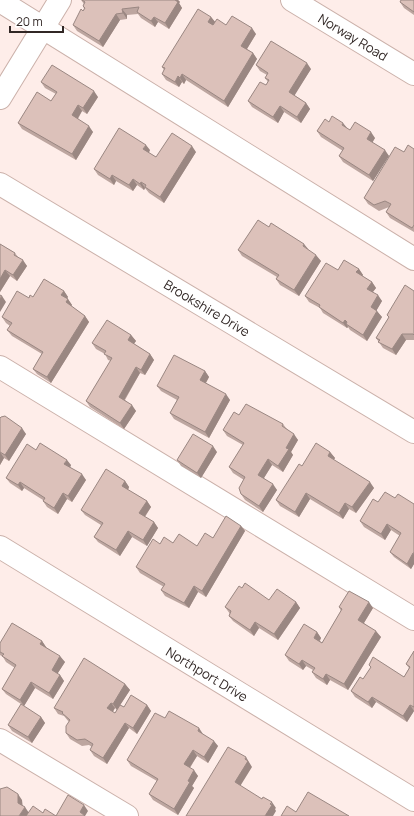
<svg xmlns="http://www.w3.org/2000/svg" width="414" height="816" viewBox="0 0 414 816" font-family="Manrope,sans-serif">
  <rect width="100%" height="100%" fill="#feede9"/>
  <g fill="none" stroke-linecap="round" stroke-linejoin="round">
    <!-- minor casing -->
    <g stroke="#cbb1aa" stroke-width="24">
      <path id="minor" d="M292,0L414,74
        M0,1L414,259
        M0,98L60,0
        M0,184L414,432
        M0,367L414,619
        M0,547L414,800
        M0,740L127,816"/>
    </g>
    <!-- minor -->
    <use href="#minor" stroke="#fff" stroke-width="22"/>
  </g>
  <!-- wall -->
  <path fill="#bda6a0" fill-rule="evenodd" d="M81,0H178L180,2L179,3L182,8L169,29L158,22L155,27L141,18L138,14L127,15V19L120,20L103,47L77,31L73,25L84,9L83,6L84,4Z
    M414,0V15L404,8L400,2Z
    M211,17L215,22L226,25L256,34L247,49L253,53L257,59L228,107L186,80L184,84L182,82L179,87L166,80L162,74L164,70L162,67Z
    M256,65L311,69L294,95L306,103L310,109L301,123L284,112L278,123L252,107L248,101L266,85L268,82L265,78L267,75L260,71Z
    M41,82L98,97L87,114L82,111L78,119L93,132L76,160L22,129L18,123L51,101L56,94L45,88Z
    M329,122L350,130L375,138L372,142L389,156L373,181L343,162L339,156L343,151L321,137L317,131Z
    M414,149V232L390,218L386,212L389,207L379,211L368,204L364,198L404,152Z
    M150,150L149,153L156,157L196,152L164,203L149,193L145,188L144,190L137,185L133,191L116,181L114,185L98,175L94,169Z
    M269,227L308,250L321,261L299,296L280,285L276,279L277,277L242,256L238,250Z
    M0,244L15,253L18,257L27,266L17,281L10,276L0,292Z
    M359,269L363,275L362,276L372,282L376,288L373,292L382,301L376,311L382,317L367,341L350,330L348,327L347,328L323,313L320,308L309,302L305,296L338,270Z
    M64,291L68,297L67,298L72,305L71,306L85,316L89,322L51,383L37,374L33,369L42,354L12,336L7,330L10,326L6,323L2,317L29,298L33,297Z
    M414,291V340H406L396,355L383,348L376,338L389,318L387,315Z
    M131,335L136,341L134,344L150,354L154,360L145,375L140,373L125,400L136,411L124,429L90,407L86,401L111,361L108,360L105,354L96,349L92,343Z
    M205,371L209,377L206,383L230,400L209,438L174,419L170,413L177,400L161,391L157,386Z
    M239,415L283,424L286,428L298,440L291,452L293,455L283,472L272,465L264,478L277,490L263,512L245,500L241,494L244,480L233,473L229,467L243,445L227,436L223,430Z
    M0,418L26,434L9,461L4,458L0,465Z
    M36,450L71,465L70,467L86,480L72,502L67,499L58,514L47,507L43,501V500L24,488L22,491L10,483L6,478Z
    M217,452L201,478L181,466L177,460Z
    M330,452L335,458L334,460L374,488L356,513L349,509L343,519L310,499L299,517L280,506L276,500L302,466Z
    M125,481L129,487L128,490L147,501L151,507L145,517L154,522L158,528L147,546L132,537L120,556L98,542L94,537L101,525L85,515L81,510Z
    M395,498L414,504V564L411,569L394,557L390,552L400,536L391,530L385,540L364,527L360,521L378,502Z
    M241,526L245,531L206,597L198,592L189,608L165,596L161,590L164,587L140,573L136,567L160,544L173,543L197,546L213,538Z
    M242,588L269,600L296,602L300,608L278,640L259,628L254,636L233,621L229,616L230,614L225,607Z
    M339,607L373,608L364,623L381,637L348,690L330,680L327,685L316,678L312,672L313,670L306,666L303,670L289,661L285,655L317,632L321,638L320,641L322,643L341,611Z
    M42,641L46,647L65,662L57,674L60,675L64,681L53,699L35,688L24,706L6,694L2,689L15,668L6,662L3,657L0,655V643Z
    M414,651V711L407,722L376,702L372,708L355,697L351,691L363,679L371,668L369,665L404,677L409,668L406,664Z
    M125,684L130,690L120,705L124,707L147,705L151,711L137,734L129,728L107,764L94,756L90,750L92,747L89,745L82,746L70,739L66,733L69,722L64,716L58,714L54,708ZM115,708L117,710L115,713L113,712Z
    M41,717L45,723L32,743L12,731L8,725Z
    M165,718L203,734L218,746L208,763L197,756L190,768L198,776L192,786L194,788L178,815L153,800L149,794L157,781L131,766L127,760Z"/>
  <!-- shaded-wall -->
  <path fill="#9a8782" d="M175,0H178L180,2L179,3L182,8L169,29L165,23Z
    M122,9L127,15V19L123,13Z
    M116,14L120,20L103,47L99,41Z
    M154,17L158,22L155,27L151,21Z
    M211,17L216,23L212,28L208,22Z
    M252,28L256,34L245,52L241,46Z
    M253,53L257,59L228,107L224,101Z
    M307,63L311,69L293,98L289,92Z
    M182,74L186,80L184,84L180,78Z
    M178,76L182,82L179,87L175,82Z
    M94,91L98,97L87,114L83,108Z
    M306,103L310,109L301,123L297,117Z
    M78,105L82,111L76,121L72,115Z
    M280,106L284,112L278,123L273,117Z
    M343,123L348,129L342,125Z
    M89,126L93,132L76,160L72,154Z
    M371,132L375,138L371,145L367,139Z
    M146,145L150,150L147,155L143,149Z
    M192,146L196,152L164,203L160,197Z
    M385,150L389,156L373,181L369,175Z
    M112,175L116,181L114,185L110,179Z
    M133,179L137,185L133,191L129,185Z
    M141,182L145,188L144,190L140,184Z
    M304,244L309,250L303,246Z
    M316,255L321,261L299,296L294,290Z
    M23,260L27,266L17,281L13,275Z
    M359,269L363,275L361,278L356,272Z
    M5,270L10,276L0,292V279Z
    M372,282L376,288L371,294L367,289Z
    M64,291L68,297L65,301L61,295Z
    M378,295L382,301L375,313L371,307Z
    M2,296L6,302L0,312V299Z
    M68,299L72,305L70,308L66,302Z
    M377,311L382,317L367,341L363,335Z
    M85,316L89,322L51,383L47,377Z
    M345,320L349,326L346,324L348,327L347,328L343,323Z
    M402,334L406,340L396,355L392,349Z
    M131,335L136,341L132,346L128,340Z
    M150,354L154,360L145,375L141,370Z
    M136,367L140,373L123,402L119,397Z
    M205,371L209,377L204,386L200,380Z
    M226,394L230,400L209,438L205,432Z
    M132,405L136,411L124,429L120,423Z
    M22,428L26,434L9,461L5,455Z
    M294,434L298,440L291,452L293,455L283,472L278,466L286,448Z
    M213,446L217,452L201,478L197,473Z
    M0,452L4,458L0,465Z
    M330,452L335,458L332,462L328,456Z
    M268,459L272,465L262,481L258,475Z
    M67,460L71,465L69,470L64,464Z
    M82,474L86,480L72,502L68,496Z
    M125,481L129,487L127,492L122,486Z
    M20,482L24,488L22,491L18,485Z
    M370,482L374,488L356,513L352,507Z
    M273,484L277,490L263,512L259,506Z
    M63,493L67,499L58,514L54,508Z
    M306,493L310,499L299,517L295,512Z
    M147,501L151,507L143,519L139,513Z
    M345,503L349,509L343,519L339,513Z
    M154,522L158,528L147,546L143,540Z
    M387,524L391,530L385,540L381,534Z
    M241,526L245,531L206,597L202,591Z
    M128,531L132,537L120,556L116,550Z
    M413,553L414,554V564L411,569L407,564Z
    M194,586L198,592L189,608L184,603Z
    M296,602L300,608L278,640L274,634Z
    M369,602L373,608L362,626L358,620Z
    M255,622L259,628L254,636L250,630Z
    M376,631L381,637L348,690L344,684Z
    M317,632L321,638L318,643L314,638Z
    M42,641L46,647L45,650L40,644Z
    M60,656L65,662L56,676L52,670Z
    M302,660L306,666L303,670L299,664Z
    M326,674L330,680L327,685L323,679Z
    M60,675L64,681L53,699L49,693Z
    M31,682L35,688L24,706L20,700Z
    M125,684L130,690L117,710L113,704Z
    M372,697L376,702L372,708L368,702Z
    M111,703L115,708L111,714L107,708Z
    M147,705L151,711L137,734L133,728Z
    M410,705L414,711L407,722L403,716Z
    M41,717L45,723L32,743L28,737Z
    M125,723L129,728L107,764L103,758Z
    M199,728L203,734L198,731Z
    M214,741L218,746L208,763L204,757Z
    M193,750L197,756L188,770L184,764Z
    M246,757L252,767L239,788L235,782Z
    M194,770L198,776L192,786L194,788L178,815L174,809L188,781Z
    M18,794L22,800L23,809L18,803Z
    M272,802L276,808L275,809L276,811L273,816H265Z
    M84,805L88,811L85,816L80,812Z
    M25,807L29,813L27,816H19Z"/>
  <!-- building -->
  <path fill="#dcc1ba" stroke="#9a8782" d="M82,0H175L178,2L165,23L154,17L151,21L137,12L139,7L122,9L123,13L116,14L99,41L73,25L81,9L83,11L85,8L83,6L85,2Z
    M401,0H414V12L400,2Z
    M198,9L211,17L208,22L213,25L217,19L226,25L232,16L252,28L241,46L253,53L224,101L182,74L180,78L178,76L175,82L162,74L165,68L162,67Z
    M271,41L307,63L289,92L306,103L297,117L280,106L273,117L248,101L260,82L266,85L269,80L265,78L268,73L256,65Z
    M52,65L94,91L83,108L78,105L72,115L89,126L72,154L18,123L37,92L51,101L57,92L41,82Z
    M332,116L343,123L342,125L350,130L355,122L371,132L367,139L385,150L369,175L339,156L344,148L317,131L325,119L329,122Z
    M119,128L146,145L143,149L156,157L172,133L192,146L160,197L145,187L146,185L141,182L140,184L133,179L129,185L112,175L110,179L94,169Z
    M408,145L414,149V225L412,228L386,212L391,204L385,201L374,205L364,198L395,147L404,152Z
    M258,220L269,227L271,223L304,244L303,246L316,255L294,290L276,279L279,275L238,250Z
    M0,244L15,253L14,255L23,260L13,275L5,270L0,279Z
    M344,260L359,269L356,272L372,282L367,289L378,295L371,307L377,311L363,335L346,324L347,322L345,320L343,323L319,307L320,305L305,296L326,263L338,270Z
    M44,279L64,291L61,295L68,299L66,302L85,316L47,377L33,369L43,352L7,330L12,323L2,317L17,291L29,298L30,295L33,297Z
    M405,285L414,291V335L413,334H402L392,349L378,342L380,340L376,338L389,317L387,315Z
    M0,295L2,296L0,299Z
    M107,320L131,335L128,340L150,354L141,370L136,367L119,397L132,405L120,423L86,401L112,358L104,354L106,351L92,343Z
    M174,355L205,371L200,380L226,394L205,432L170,413L179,397L157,386Z
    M246,404L283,424L282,426L294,434L286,448L289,449L278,466L268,459L258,475L273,484L259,506L241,494L239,488L245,477L229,467L244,443L223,430L234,412L239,415Z
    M5,416L22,428L5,455L0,452V418L1,417Z
    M193,434L213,446L197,473L177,460Z
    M40,443L67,460L64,464L82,474L68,496L63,493L54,508L43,501L45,498L20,482L18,485L6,478L27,444L36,450Z
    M316,443L330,452L328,456L370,482L352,507L345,503L339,513L306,493L295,512L276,500L299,464L302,466Z
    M106,469L125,481L122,486L147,501L139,513L154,522L143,540L128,531L116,550L94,537L103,523L81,510Z
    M385,492L395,498L398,494L414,504V553H413L407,564L390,552L401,533L387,524L381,534L360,521L373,499L378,502Z
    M226,516L241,526L202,591L194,586L184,603L161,590L165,584L136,567L153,539L160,544L164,537L173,543L179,534L197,546L205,533L213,538Z
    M245,583L269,600L277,589L296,602L274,634L255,622L250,630L229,616L231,611L225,607L239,586L242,588Z
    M349,591L369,602L358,620L376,631L344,684L326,674L323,679L312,672L315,668L302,660L299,664L285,655L304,624L317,632L314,638L322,643L342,609L339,607Z
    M12,623L42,641L40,644L60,656L52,670L60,675L49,693L31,682L20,700L2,689L16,665L2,656L4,654L0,652V643Z
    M414,651V707L410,705L403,716L372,697L368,702L351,691L360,677L363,679L371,667L369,665L373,657L404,677L410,667L406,664Z
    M84,658L125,684L113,704L111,703L107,708L115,713L120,705L124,707L131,695L147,705L133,728L125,723L103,758L90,750L93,744L85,739L77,740L66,733V726L70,720L62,713L63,712L54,708Z
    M21,704L41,717L28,737L8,725Z
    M169,711L199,728L198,731L214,741L204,757L193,750L184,764L194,770L188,781L190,782L174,809L149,794L158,779L127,760L155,713L165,718Z
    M228,747L246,757L245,759L248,761L235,782L262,799L263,797L272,802L270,804L272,805L265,816H186Z
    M7,787L18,794V803L25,807L19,816H0V789Z
    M308,792L349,816H281L287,806L296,812Z
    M68,795L84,805L80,812L85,816H26L33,806L43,813L45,809L56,816Z"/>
  <g text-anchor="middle" stroke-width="3" stroke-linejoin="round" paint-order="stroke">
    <!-- street labels -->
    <g font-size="13" fill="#312725" stroke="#fff">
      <text transform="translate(353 37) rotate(31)" y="5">Norway Road</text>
      <text transform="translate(207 308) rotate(31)" y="5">Brookshire Drive</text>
      <text transform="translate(207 674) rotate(31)" y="5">Northport Drive</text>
    </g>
  </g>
  <!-- scale -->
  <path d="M10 26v6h53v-6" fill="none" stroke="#312725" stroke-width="2"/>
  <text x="16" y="26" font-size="12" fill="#312725" stroke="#ffffff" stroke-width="3" paint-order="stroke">20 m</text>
</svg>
